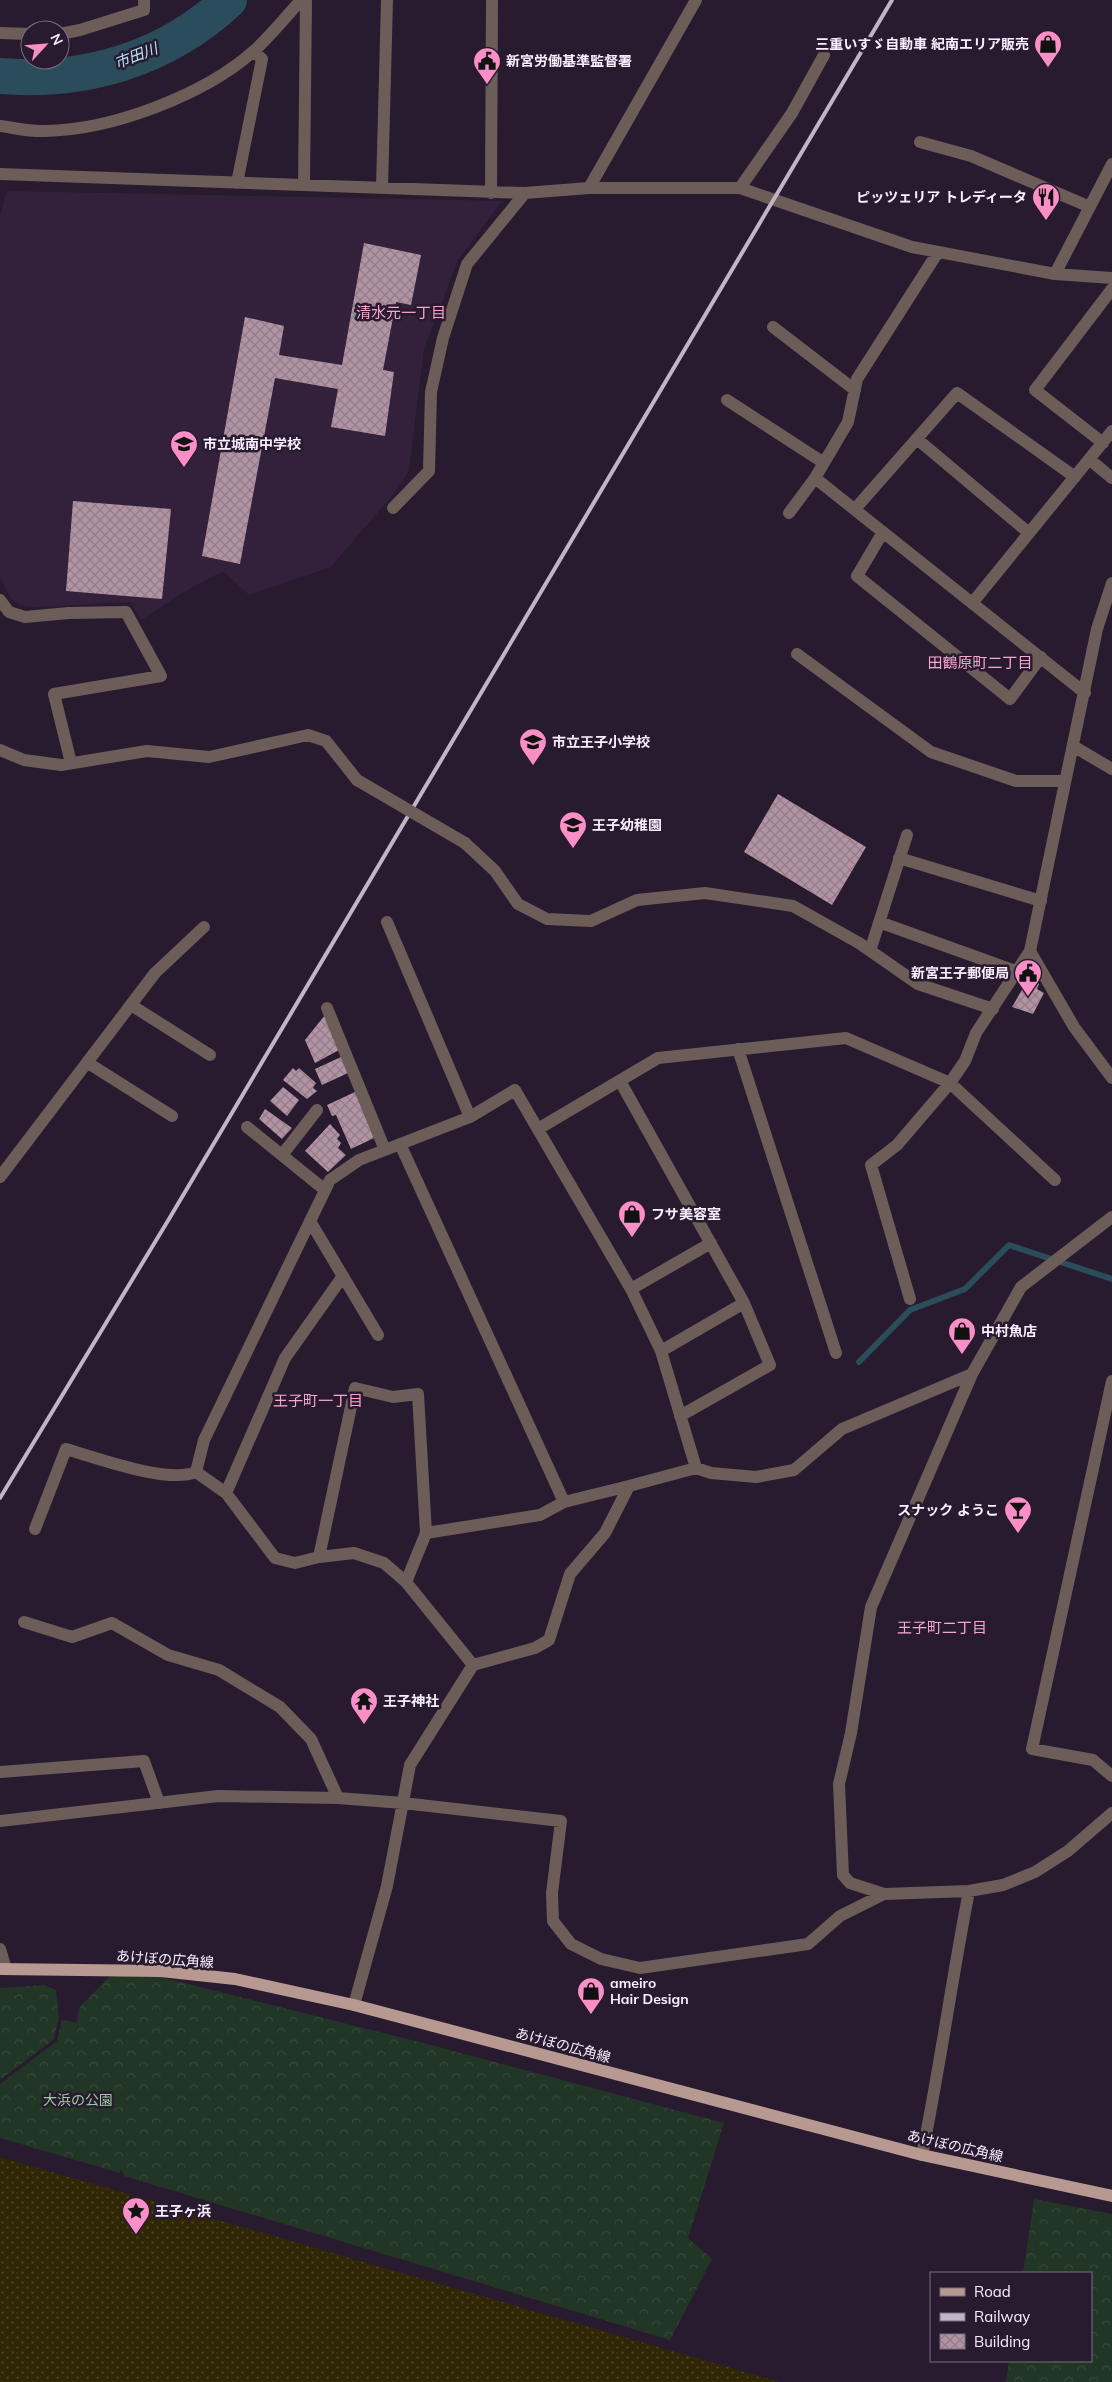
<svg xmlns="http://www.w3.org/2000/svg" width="1112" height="2382" viewBox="0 0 1112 2382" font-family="Mulish,'Noto Sans JP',sans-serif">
  <defs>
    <pattern id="forest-crowns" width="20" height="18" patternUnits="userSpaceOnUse" patternTransform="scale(1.25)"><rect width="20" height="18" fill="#213624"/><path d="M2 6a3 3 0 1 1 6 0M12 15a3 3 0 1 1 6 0" fill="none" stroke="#374a3a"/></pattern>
    <pattern id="sand-dots" width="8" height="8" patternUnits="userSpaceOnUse" patternTransform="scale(1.25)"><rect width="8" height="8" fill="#302706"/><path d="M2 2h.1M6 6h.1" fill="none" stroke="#4f472b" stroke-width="1.8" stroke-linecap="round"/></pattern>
    <pattern id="building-cross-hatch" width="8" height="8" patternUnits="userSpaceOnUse" patternTransform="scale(1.25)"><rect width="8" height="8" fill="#b293a3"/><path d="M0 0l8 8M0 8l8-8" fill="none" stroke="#937c89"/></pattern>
  </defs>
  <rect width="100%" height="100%" fill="#281a2f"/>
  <!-- built -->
  <path fill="#33213c" d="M7,191L502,201L458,260L424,349L409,471L391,497L331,567L249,595L223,571L182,593L141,620L130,602L36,607L20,605L10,598L0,576V215Z"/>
  <!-- forest -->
  <path fill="url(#forest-crowns)" d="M141,1972L427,2044L724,2123L688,2238L712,2259L670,2340L124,2176L121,2169L120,2173L0,2138V2084L57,2041L62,2020L77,2023L79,2008L109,1977Z
    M44,1985L56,1990L59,2017L54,2039L0,2080V1988Z
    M1034,2199L1112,2214V2382H1006L1009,2361H1091V2273H1023Z"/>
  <!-- sand -->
  <path fill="url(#sand-dots)" d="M0,2157L780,2382H0Z"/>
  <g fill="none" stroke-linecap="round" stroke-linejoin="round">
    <!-- stream -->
    <path stroke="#2b4d5b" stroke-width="6" d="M859,1362L910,1310L965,1289L1009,1245L1112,1279"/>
    <!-- river -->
    <path stroke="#2b4d5b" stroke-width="36" d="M0,76C85,83 166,59 229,0"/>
  </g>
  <!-- building -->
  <path fill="url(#building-cross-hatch)" d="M364,243L421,255L411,305L396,302L383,370L394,372L385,436L331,427L338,389L275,378L240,564L202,556L245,317L284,326L279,355L342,365Z
    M73,501L171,509L162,599L66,591Z
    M778,794L866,847L832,905L744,852Z
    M1030,976L1039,984L1037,989L1044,993L1033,1014L1012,1007Z
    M325,1015L339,1050L315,1063L305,1040Z
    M341,1057L348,1073L322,1085L315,1069Z
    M293,1068L296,1071L299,1068L316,1083L313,1088L317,1091L307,1099L283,1080Z
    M283,1087L299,1100L287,1116L270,1101Z
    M355,1092L374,1138L351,1149L336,1115L332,1116L327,1105Z
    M265,1109L292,1128L282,1139L259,1119Z
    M330,1124L340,1135L337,1139L341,1143L338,1148L346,1155L328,1172L305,1151Z"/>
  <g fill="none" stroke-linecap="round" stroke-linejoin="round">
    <!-- minor -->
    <path stroke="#6c5d59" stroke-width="12" d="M0,33L30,34
      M60,34L80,30L144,10V0
      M0,126C15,128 31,132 45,131C112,130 205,95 255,50C271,35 286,17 301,0
      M920,142L971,156L1090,207
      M0,174L525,193L589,188H740L912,247L1055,274L1112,278
      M237,183L262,59L254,51
      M304,185L306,0
      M382,188L387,0
      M589,188L696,0
      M740,188L792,113L824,55
      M491,193L492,0
      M1055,274L1112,164
      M773,327L855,390
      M727,400L824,463
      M917,439L1029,533
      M1103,443L1035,390L1112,289
      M1089,459L1112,478
      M815,478L1085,693
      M393,508L429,471L431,392L443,338L467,264L525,193
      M855,509L957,393L1075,477
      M789,513L815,478L848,422L857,379L938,252
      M883,532L857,576L1010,699L1041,657
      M0,600L9,612L25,617L69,613L126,612L161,676L54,694L71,763
      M973,602L1112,431
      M797,654L931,752L1016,781H1065
      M1073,746L1112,769
      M0,750L24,760L61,765L147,751L209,757L308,735L326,741L357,780
      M465,843L495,871L518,904L547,919L591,921L637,900L705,893L793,906L859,943L918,984L993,1009
      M899,858L1041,901
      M387,922L470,1117
      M879,922L1018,972
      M870,951L907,835
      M1030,951L1074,1027L1112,1078
      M131,1005L210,1055
      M327,1008L385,1150
      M738,1049L836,1353
      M88,1063L172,1116
      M620,1081L744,1303L661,1351
      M247,1127L325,1190
      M538,1129L658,1058L846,1038L950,1083L1055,1180
      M400,1144L564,1502
      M282,1155L317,1110
      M0,1177L155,973L204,927
      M1112,1217L1021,1287L972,1374L871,1607L851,1733L839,1784L843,1875L850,1883L884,1894L969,1891L1003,1885L1035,1872L1068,1851L1112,1813
      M310,1221L378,1335
      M631,1289L711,1243
      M910,1299L871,1165L897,1145L950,1083L965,1061L976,1033L1030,951L1097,629L1112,583
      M1112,1381L1032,1749L1093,1760L1112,1776
      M680,1416L770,1365L744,1303
      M196,1472L204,1440L330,1180L359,1160L470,1117L515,1090L631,1289L661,1351L696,1468
      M196,1472L226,1493L275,1558L295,1563L319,1557L354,1553L384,1563L406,1582L473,1665
      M226,1493L285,1358L343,1276
      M35,1529L66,1449C97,1458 168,1484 196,1472
      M426,1533L540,1515L564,1502L629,1486
      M319,1557L355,1388L393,1397L418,1394L426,1533L406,1582
      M24,1622L72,1637L112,1623L168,1655L219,1670L280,1707L311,1739L338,1798
      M0,1772L144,1761L159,1803
      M0,1821L218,1796L338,1798L403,1803L561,1821L552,1893L553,1921L571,1944L601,1959L640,1968L808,1944L840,1916L884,1894
      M0,1949L6,1969
      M354,2005L387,1886L410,1765L473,1665L535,1648L549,1640L570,1574L605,1533L629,1486L696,1468L711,1473L756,1477L794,1470L842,1429L972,1374
      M922,2155C940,2067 952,1978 969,1891"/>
    <!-- major -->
    <path stroke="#b89991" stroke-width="12" d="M0,1969L161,1971L235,1979L354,2005L922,2155L1112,2196"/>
    <!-- rail -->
    <path stroke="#c0b5c5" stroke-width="4" d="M0,1498L169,1219L892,0"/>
    <!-- minor-bridge -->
    <path stroke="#6c5d59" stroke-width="12" d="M357,780L465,843"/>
  </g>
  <!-- icons -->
  <defs>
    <g id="shop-pin" transform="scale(1.4375)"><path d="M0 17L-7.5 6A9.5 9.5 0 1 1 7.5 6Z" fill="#fa8fc7" stroke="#281a2f"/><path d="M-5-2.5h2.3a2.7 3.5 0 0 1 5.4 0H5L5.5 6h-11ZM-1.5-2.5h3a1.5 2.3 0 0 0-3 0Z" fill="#111"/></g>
    <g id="civic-pin" transform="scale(1.4375)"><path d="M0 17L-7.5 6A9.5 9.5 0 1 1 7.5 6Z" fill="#fa8fc7" stroke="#281a2f"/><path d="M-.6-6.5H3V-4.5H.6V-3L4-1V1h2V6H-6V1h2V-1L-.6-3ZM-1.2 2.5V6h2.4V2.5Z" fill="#111"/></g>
    <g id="restaurant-pin" transform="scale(1.4375)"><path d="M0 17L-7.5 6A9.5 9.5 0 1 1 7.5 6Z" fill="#fa8fc7" stroke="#281a2f"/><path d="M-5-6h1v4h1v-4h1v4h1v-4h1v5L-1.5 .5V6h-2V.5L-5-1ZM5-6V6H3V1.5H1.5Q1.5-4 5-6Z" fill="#111"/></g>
    <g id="school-pin" transform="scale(1.4375)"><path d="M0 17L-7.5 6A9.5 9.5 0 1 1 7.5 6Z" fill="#fa8fc7" stroke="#281a2f"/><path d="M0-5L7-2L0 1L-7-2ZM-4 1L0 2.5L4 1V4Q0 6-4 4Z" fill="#111"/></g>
    <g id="bar-pin" transform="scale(1.4375)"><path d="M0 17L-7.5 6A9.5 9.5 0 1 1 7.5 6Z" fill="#fa8fc7" stroke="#281a2f"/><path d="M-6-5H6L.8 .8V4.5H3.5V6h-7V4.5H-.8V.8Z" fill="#111"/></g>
    <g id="temple-pin" transform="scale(1.4375)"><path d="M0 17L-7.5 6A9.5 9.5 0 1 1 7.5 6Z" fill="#fa8fc7" stroke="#281a2f"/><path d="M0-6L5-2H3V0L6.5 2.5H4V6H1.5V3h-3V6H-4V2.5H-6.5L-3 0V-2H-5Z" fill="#111"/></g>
    <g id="sight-pin" transform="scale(1.4375)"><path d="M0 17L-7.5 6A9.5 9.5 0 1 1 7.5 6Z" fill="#fa8fc7" stroke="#281a2f"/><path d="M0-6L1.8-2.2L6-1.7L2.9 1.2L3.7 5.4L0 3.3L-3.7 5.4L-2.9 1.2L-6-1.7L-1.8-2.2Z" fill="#111"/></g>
  </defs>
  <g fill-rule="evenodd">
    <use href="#shop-pin" x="1048" y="44"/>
    <use href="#civic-pin" x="487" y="61"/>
    <use href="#restaurant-pin" x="1046" y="197"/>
    <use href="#school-pin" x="184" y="444"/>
    <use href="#school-pin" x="533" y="742"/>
    <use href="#school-pin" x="573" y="825"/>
    <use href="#civic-pin" x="1028" y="973"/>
    <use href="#shop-pin" x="632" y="1214"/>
    <use href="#shop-pin" x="962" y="1331"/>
    <use href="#bar-pin" x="1018" y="1510"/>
    <use href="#temple-pin" x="364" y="1701"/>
    <use href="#shop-pin" x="591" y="1991"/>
    <use href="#sight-pin" x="136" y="2211"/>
  </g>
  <g text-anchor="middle" stroke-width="5" stroke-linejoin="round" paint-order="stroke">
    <!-- poi labels -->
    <g font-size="14" font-weight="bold" fill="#f8effd" stroke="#281a2f" text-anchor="start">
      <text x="1029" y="49" text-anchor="end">三重いすゞ自動車 紀南エリア販売</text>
      <text x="506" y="66">新宮労働基準監督署</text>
      <text x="1027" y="202" text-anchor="end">ピッツェリア トレディータ</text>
      <text x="203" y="449">市立城南中学校</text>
      <text x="552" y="747">市立王子小学校</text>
      <text x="592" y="830">王子幼稚園</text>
      <text x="1009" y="978" text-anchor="end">新宮王子郵便局</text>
      <text x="651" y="1219">フサ美容室</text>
      <text x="981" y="1336">中村魚店</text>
      <text x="999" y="1515" text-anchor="end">スナック ようこ</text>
      <text x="383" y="1706">王子神社</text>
      <text x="610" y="1988">ameiro<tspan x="610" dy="16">Hair Design</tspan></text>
      <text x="155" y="2216">王子ヶ浜</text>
    </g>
    <!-- street labels -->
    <g font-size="14" fill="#f8effd" stroke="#281a2f">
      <text transform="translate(165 1959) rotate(4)" y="5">あけぼの広角線</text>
      <text transform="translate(563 2045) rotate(15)" y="5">あけぼの広角線</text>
      <text transform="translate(955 2146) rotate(13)" y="5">あけぼの広角線</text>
    </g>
    <!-- park labels -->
    <g font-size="14" fill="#9dcca3" stroke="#281a2f">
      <text x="78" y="2105">大浜の公園</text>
    </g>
    <!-- water labels -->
    <g font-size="15" font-style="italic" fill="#b4e7fe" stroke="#281a2f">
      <text transform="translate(136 56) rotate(-21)" y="5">市田川</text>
    </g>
    <!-- neighbourhood labels -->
    <g font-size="15" fill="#f4a8cd" stroke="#281a2f">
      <text x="401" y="318">清水元一丁目</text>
      <text x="980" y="668">田鶴原町二丁目</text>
      <text x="318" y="1406">王子町一丁目</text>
      <text x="942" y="1633">王子町二丁目</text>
    </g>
  </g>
  <!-- legend -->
  <rect x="930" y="2272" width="162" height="90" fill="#281a2f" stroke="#7b6f81"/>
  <rect x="940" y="2288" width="25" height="8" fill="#b89991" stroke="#7b6f81"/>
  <text x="974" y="2297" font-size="15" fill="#f8effd">Road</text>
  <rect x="940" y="2313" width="25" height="8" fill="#c0b5c5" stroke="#7b6f81"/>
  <text x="974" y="2322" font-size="15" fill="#f8effd">Railway</text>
  <rect x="940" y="2334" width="25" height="15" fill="url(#building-cross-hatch)" stroke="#7b6f81"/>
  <text x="974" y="2347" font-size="15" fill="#f8effd">Building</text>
  <!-- north arrow -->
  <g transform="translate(45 45) rotate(64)"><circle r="24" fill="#281a2f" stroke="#7b6f81"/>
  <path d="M0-4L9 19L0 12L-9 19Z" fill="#fa8fc7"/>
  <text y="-8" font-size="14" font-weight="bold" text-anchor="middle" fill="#f8effd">N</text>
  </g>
</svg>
